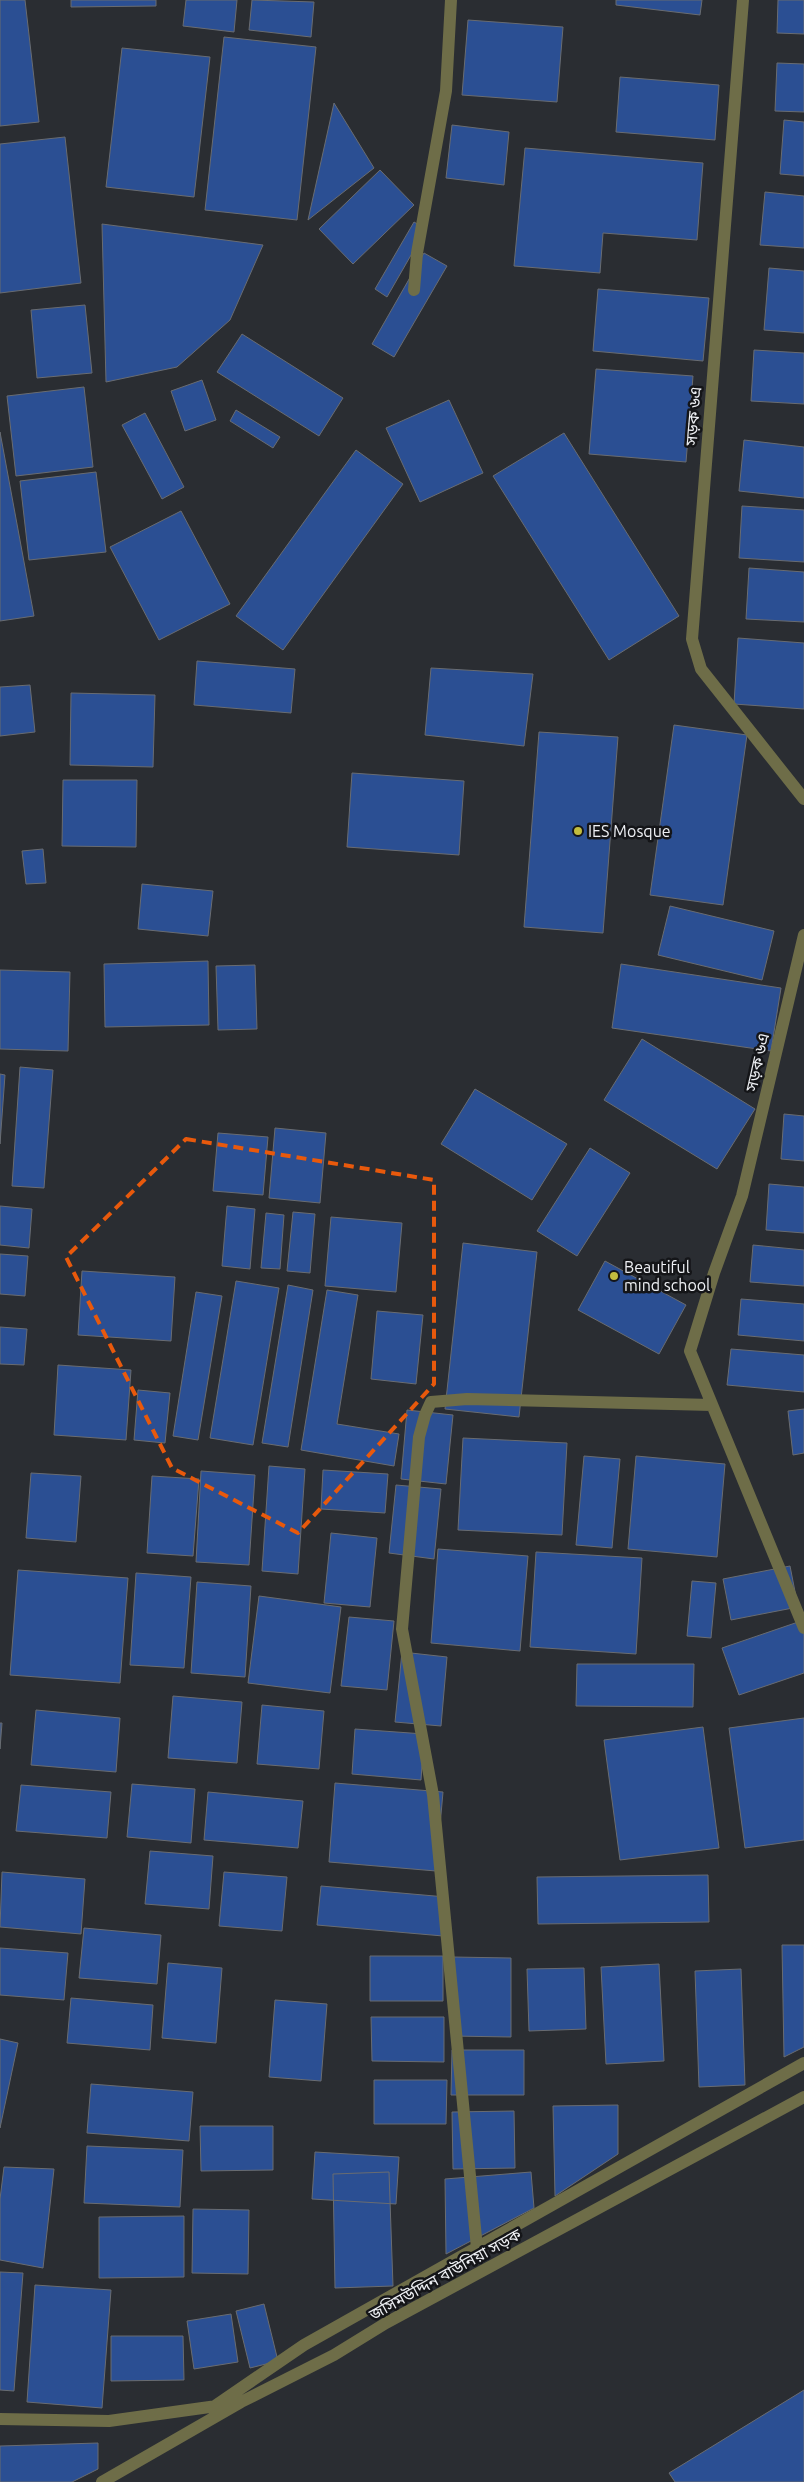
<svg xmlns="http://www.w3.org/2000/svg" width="804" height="2482" viewBox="0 0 804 2482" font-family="Ubuntu,'Noto Sans Bengali',sans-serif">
  <rect width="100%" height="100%" fill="#2a2d32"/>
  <!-- building -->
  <path fill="#2b4f93" stroke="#696c71" d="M0,0H25L39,122L0,126Z
    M71,0H156V6L71,7Z
    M186,0H237L234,32L183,26Z
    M252,0L314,2L311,37L249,30Z
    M616,0H702L700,15L616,5Z
    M778,0H804V34L777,33Z
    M468,20L563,27L557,102L462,95Z
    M224,37L316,47L297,220L205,210Z
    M122,48L210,57L194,197L106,187Z
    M777,63L804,64V112L775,111Z
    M620,77L719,85L715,140L616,132Z
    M334,103L374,168L308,220Z
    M784,120L804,122V176L780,174Z
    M452,125L509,132L504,185L446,178Z
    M65,137L81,283L0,293V144Z
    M525,148L703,163L697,240L603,233L600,273L514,266Z
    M380,170L414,205L353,264L319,229Z
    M765,192L804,196V248L760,245Z
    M414,222L426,229L387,297L375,289Z
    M102,224L263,245L230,320L177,367L106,382Z
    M424,253L447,266L394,357L372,344Z
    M769,268L804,271V333L764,330Z
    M598,289L709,298L703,361L593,351Z
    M85,305L92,373L37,378L31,310Z
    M242,334L343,398L319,436L217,372Z
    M754,350L804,353V404L751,401Z
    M596,369L693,376L686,462L589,454Z
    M202,380L216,420L185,431L171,391Z
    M84,387L93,467L16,476L7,396Z
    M449,400L483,473L420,502L386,428Z
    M236,410L280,437L273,448L230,421Z
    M145,413L184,487L162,499L122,425Z
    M0,432L34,616L0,621Z
    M564,433L679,616L609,660L493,476Z
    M744,440L804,447V498L739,491Z
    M356,450L403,484L283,650L236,616Z
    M96,472L106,552L29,560L20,481Z
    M742,506L804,510V562L739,558Z
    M181,511L230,604L159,640L110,547Z
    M749,568L804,572V622L746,619Z
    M738,638L804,643V709L734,704Z
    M197,661L295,669L291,713L194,705Z
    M431,668L533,674L524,746L425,735Z
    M30,685L35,732L0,736V687Z
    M71,693L155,695L153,767L70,765Z
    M674,725L747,735L723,905L650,895Z
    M539,732L618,737L603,933L524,927Z
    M352,773L464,781L459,855L347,847Z
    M63,780H137L136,847L62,846Z
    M43,849L46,883L26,884L22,851Z
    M142,884L213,891L208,936L138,929Z
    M670,906L774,931L762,980L658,955Z
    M208,961L209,1025L105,1027L104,964Z
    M621,964L781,988L771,1051L612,1028Z
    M255,965L257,1029L218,1030L216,966Z
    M0,970L70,972L68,1051L0,1049Z
    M642,1039L755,1109L717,1169L604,1100Z
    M20,1067L53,1070L44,1188L12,1186Z
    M0,1074L5,1075L0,1144Z
    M475,1089L567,1144L532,1200L441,1144Z
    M784,1114L804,1116V1161L781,1159Z
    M275,1128L326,1133L320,1203L269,1198Z
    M218,1133L268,1137L263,1195L213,1191Z
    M590,1148L630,1173L577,1256L537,1231Z
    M769,1184L804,1187V1233L766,1230Z
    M0,1206L32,1209L29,1248L0,1245Z
    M227,1206L255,1209L250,1269L222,1266Z
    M293,1212L315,1214L310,1273L287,1271Z
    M266,1213L284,1215L280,1269L261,1268Z
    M331,1217L402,1223L396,1292L325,1286Z
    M463,1243L537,1252L519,1417L445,1409Z
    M753,1245L804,1250V1286L750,1282Z
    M0,1254L28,1256L25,1296L0,1294Z
    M605,1261L686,1305L659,1354L578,1310Z
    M82,1271L175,1277L171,1341L78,1335Z
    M236,1281L279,1288L253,1445L210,1438Z
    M288,1285L313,1290L288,1447L262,1443Z
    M327,1290L358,1295L337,1424L399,1434L394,1466L301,1450Z
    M196,1292L222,1296L198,1440L173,1436Z
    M741,1299L804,1304V1341L738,1335Z
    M377,1311L423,1315L416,1384L371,1379Z
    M0,1327L27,1329L24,1365L0,1364Z
    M731,1349L804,1355V1392L727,1385Z
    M58,1365L131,1370L126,1440L54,1435Z
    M138,1390L170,1393L165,1443L134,1440Z
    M804,1409V1453L793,1455L788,1411Z
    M407,1410L453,1415L446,1484L401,1479Z
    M463,1438L567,1443L562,1535L458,1530Z
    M584,1456L620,1459L612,1548L576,1545Z
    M636,1456L725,1464L717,1557L628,1549Z
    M269,1466L305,1469L298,1574L262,1571Z
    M323,1470L388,1474L385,1513L321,1509Z
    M201,1471L255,1475L249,1565L196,1562Z
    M31,1473L81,1476L76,1542L26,1538Z
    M152,1476L199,1479L193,1556L147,1553Z
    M396,1485L441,1489L434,1559L389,1553Z
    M331,1533L377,1538L370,1607L324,1603Z
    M438,1549L528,1556L520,1651L431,1643Z
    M536,1552L642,1558L636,1654L530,1647Z
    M790,1566L798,1607L731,1620L723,1579Z
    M18,1570L128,1578L120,1683L10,1675Z
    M136,1573L191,1577L184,1668L130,1665Z
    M692,1581L716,1583L711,1638L687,1636Z
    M197,1582L251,1586L245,1677L191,1673Z
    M259,1596L341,1607L330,1693L248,1683Z
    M349,1617L394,1621L387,1690L341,1686Z
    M804,1620V1673L739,1695L722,1648Z
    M402,1652L447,1657L441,1726L395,1722Z
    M577,1664H694L693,1707L576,1706Z
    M173,1696L242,1702L237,1763L168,1758Z
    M262,1705L324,1711L319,1769L257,1764Z
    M36,1710L120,1718L116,1772L31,1765Z
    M804,1718V1840L745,1848L729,1728Z
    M0,1723H2L0,1749Z
    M703,1727L719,1848L620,1860L604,1740Z
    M355,1729L424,1734L421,1780L352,1774Z
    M335,1783L443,1792L436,1871L329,1862Z
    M132,1784L195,1789L191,1843L127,1837Z
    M21,1785L111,1792L107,1838L16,1831Z
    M208,1792L303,1801L298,1848L204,1840Z
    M150,1851L213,1856L209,1909L145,1904Z
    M2,1872L85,1879L81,1934L0,1927Z
    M224,1872L287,1877L282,1931L219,1926Z
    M708,1875L709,1922L538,1924L537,1877Z
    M321,1886L446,1897L443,1936L317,1925Z
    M84,1928L161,1935L157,1984L79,1978Z
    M782,1945H804V2047L784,2057Z
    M0,1948L68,1953L64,2000L0,1995Z
    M370,1956H443V2001H370Z
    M453,1957L511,1958V2037L452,2036Z
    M168,1963L222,1968L216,2043L162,2038Z
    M659,1964L664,2061L606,2064L601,1967Z
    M584,1968L586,2029L529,2031L527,1969Z
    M741,1969L745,2085L699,2087L695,1971Z
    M71,1998L153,2005L150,2050L67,2043Z
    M275,2000L327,2004L321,2081L269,2077Z
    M371,2017H444V2062L372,2061Z
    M0,2039L18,2043L0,2128Z
    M452,2050H524V2095H451Z
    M374,2080H447L446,2124H374Z
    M91,2084L193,2092L189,2141L87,2133Z
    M618,2105V2154L555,2196L553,2106Z
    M514,2111L515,2168L453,2169L452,2112Z
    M200,2126H273V2170L201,2171Z
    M87,2146L183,2150L180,2207L84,2203Z
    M315,2152L399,2157L396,2204L312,2199Z
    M4,2167L54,2169L43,2268L0,2260V2199Z
    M389,2172L393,2286L335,2288L333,2174Z
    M531,2172L534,2208L446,2254L445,2179Z
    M193,2209L249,2210L248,2274L192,2273Z
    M184,2216V2277L99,2278V2217Z
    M0,2272L23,2273L14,2391L0,2390Z
    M35,2285L111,2290L102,2408L27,2402Z
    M264,2304L278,2361L250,2368L236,2311Z
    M231,2314L238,2362L194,2369L187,2321Z
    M111,2336H183L184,2380L111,2381Z
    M804,2390V2482H675L669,2473Z
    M98,2443V2469L72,2482H0V2446Z"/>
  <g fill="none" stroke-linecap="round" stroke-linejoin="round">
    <!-- minor -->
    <path stroke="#6e6d48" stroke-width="12" d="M743,0L692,639L701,669L804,799
      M414,290L417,253L446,91L451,0
      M804,935L742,1196L714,1273L690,1351L804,1628
      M477,2248L433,1795L402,1629L419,1437L425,1415L431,1402L467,1399L712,1405
      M215,2406L304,2345L804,2063
      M0,2419L109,2421L224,2405
      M102,2482L241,2402L334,2355L386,2323L804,2097"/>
  </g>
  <!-- marked area -->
  <path fill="none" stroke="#e8590c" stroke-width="4" stroke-dasharray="10 6" stroke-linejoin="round" d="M186,1139L434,1180V1384L298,1533L172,1468L66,1257Z"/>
  <!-- markers -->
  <g fill="#c2bd3f" stroke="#141518" stroke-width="2">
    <circle cx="578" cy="831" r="5"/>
    <circle cx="614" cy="1276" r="5"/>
  </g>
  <g text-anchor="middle" stroke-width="5" stroke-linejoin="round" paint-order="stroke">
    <!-- street labels -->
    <g font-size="16" fill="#eef0f4" stroke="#141518">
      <text transform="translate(693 416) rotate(-85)" y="6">সড়ক ৬এ</text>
      <text transform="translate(757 1062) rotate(-77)" y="6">সড়ক ৬এ</text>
      <text transform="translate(445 2274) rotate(-29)" y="6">জসিমউদ্দিন বাউনিয়া সড়ক</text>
    </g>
    <!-- poi labels -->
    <g font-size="16" fill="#eef0f4" stroke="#141518" text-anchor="start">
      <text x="588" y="837">IES Mosque</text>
      <text x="624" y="1273">Beautiful<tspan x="624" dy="18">mind school</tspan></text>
    </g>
  </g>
</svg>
